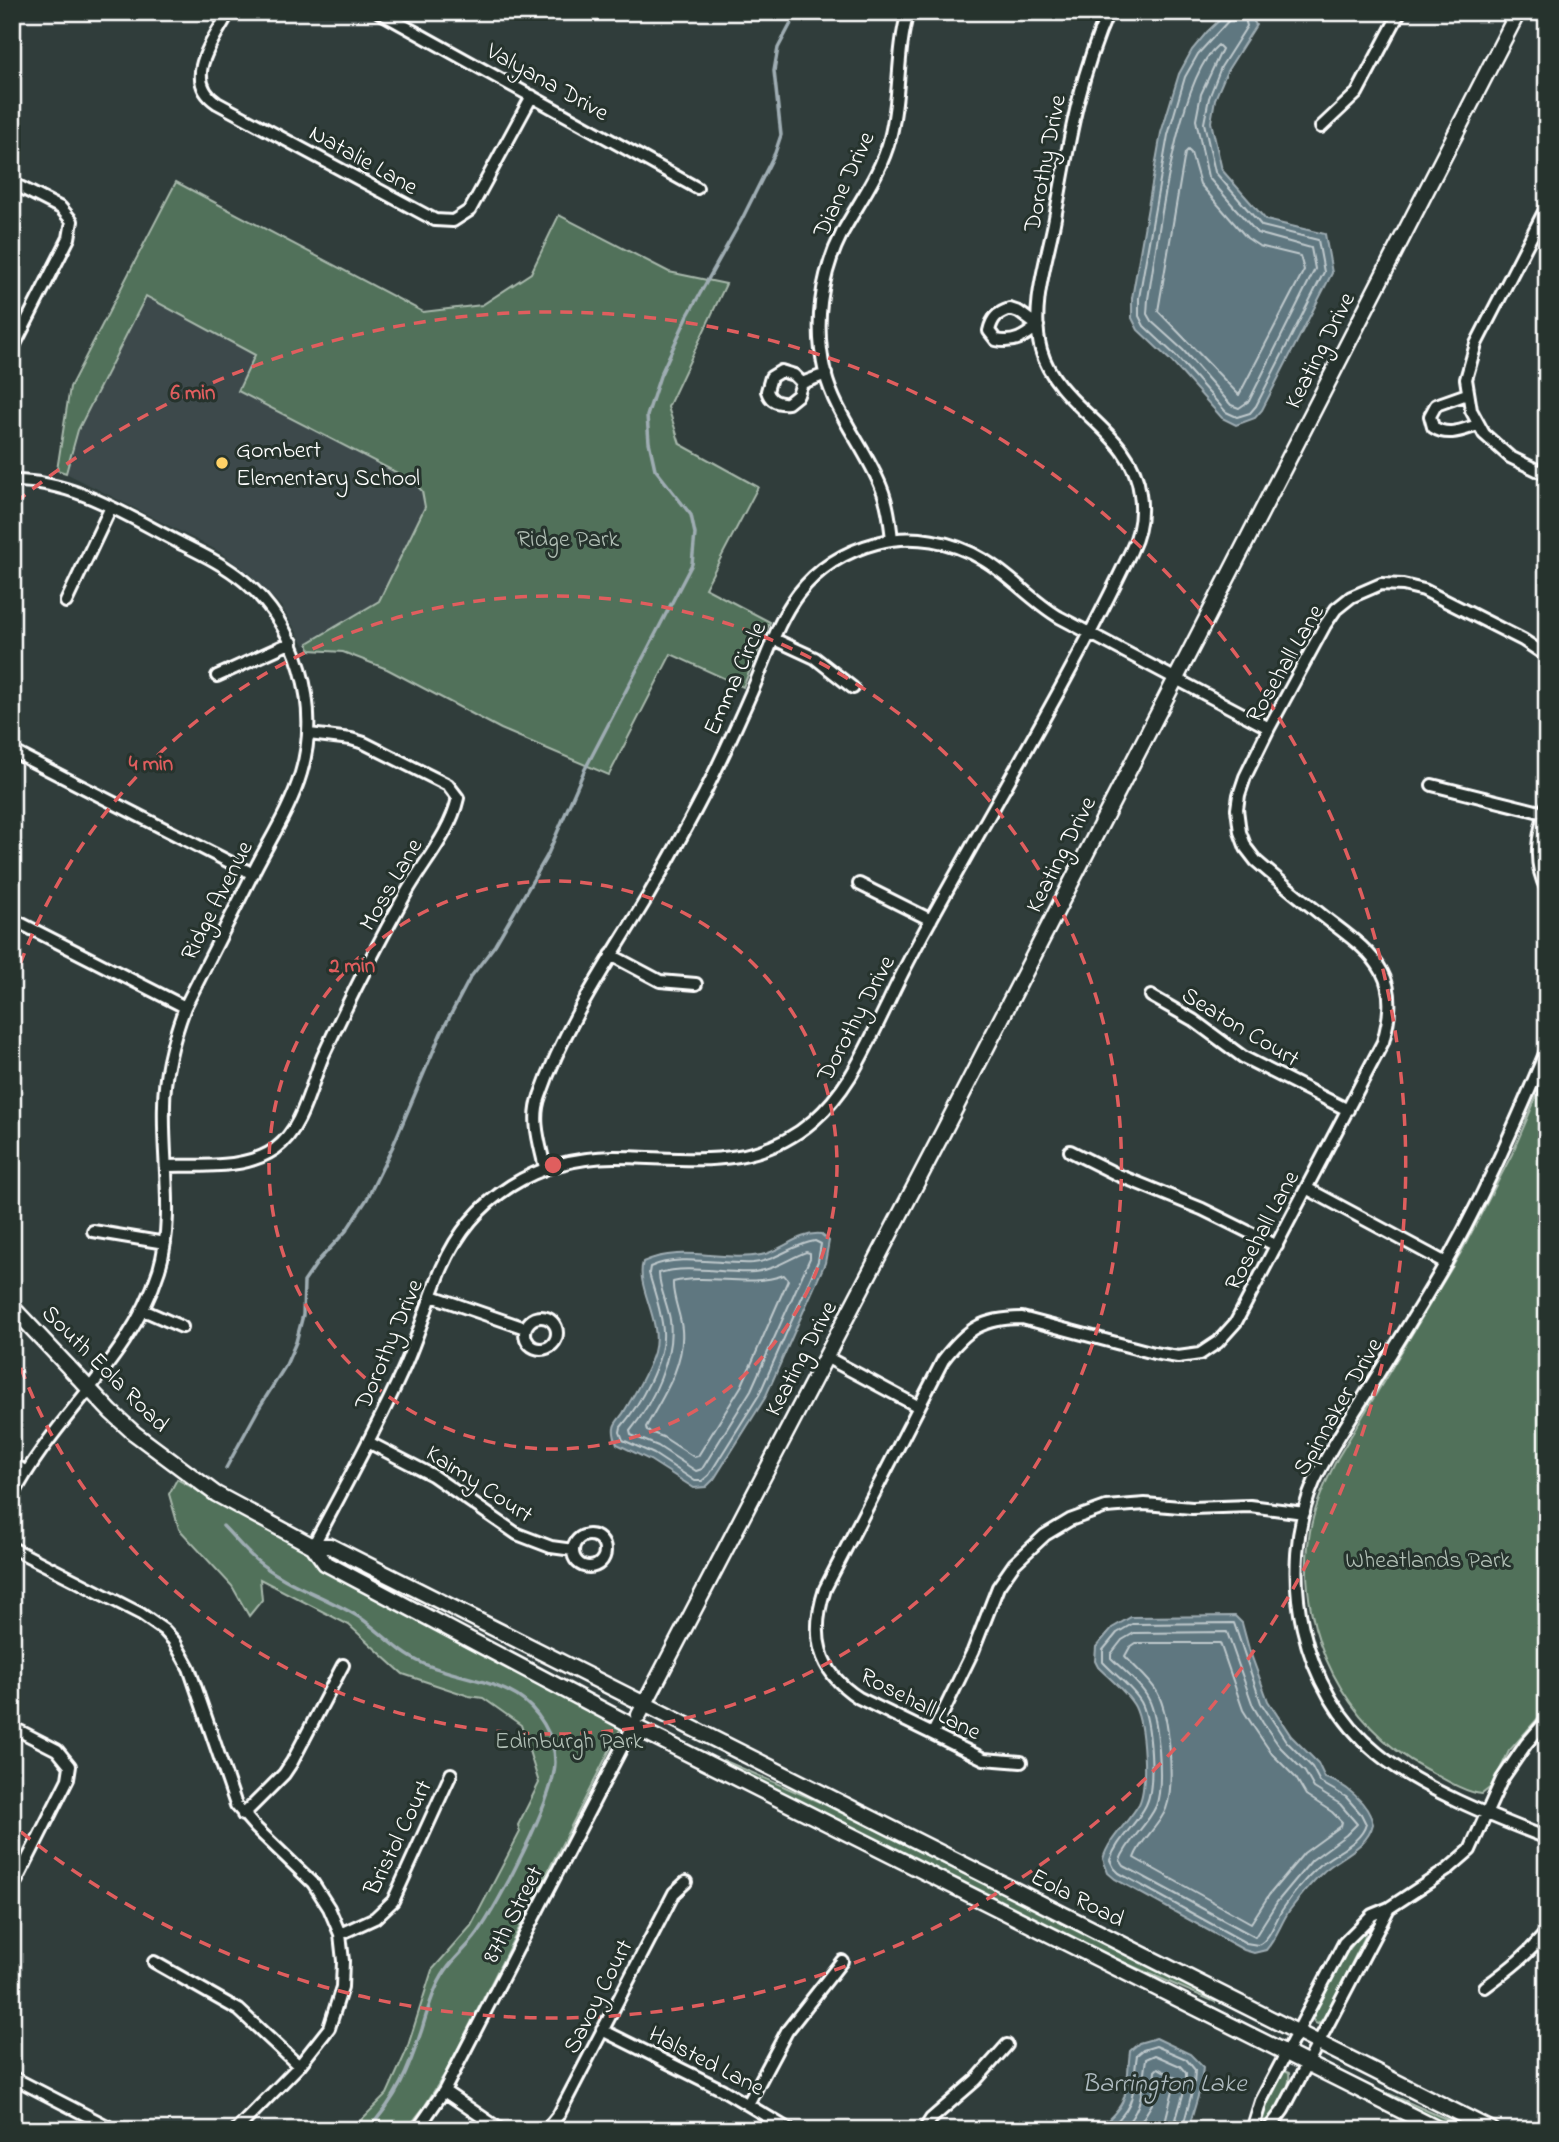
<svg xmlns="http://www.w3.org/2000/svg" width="1559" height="2142" viewBox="0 0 1559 2142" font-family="'Indie Flower',sans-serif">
  <rect width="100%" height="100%" fill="#303d3b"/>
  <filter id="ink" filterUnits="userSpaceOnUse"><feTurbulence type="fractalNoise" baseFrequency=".0143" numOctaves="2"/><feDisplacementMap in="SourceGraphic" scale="14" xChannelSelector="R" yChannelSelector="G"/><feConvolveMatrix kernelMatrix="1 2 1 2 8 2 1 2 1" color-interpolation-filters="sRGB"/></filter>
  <g filter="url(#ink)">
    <!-- built -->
    <path fill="#3c4a4c" d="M145,295L256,355L253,361L297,421L413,481L422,491L425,507L379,600L305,646L281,606L250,574L220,552L66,473L78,430Z"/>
    <!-- green -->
    <path fill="#51715a" stroke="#a8b8ac" stroke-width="2" d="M176,182L423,312L482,305L531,273L559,215L669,272L726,284L668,407L680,444L758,487L705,588L770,622L743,687L671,654L609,775L501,729L387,669L343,652L310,650L308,643L379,601L425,507L422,491L413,481L238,391L255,355L146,296L78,430L66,473L57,470L70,387Z
      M1547,1072V1708L1509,1751L1492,1786L1482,1794C1463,1792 1441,1777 1424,1768C1345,1726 1299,1633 1308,1545C1311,1514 1323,1487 1337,1459L1463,1249L1512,1154Z
      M177,1479L615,1717L623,1724L446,2072L424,2107L406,2130H351L387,2094L406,2052L432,1970L471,1926L520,1832L518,1825L539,1783L521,1725L483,1698L469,1696L403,1674L349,1625L260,1579L262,1600L249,1616L232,1586L179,1529L169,1494Z
      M723,1760L824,1804L1216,2000L1215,2002L1109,1956L722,1762Z
      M1363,1931L1366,1935L1324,2018L1318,2024L1315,2023L1312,2018L1340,1962Z
      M1284,2071L1289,2073C1292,2092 1271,2115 1261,2130H1255L1264,2102L1280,2073Z
      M1385,2092L1471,2130H1456L1385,2094Z"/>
    <!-- water -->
    <path fill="#5f7780" stroke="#9fadb3" stroke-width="2" d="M1227,13H1249L1256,25L1227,71L1215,99L1211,122L1222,170L1266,220L1325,234L1332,273L1262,410L1255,418L1236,425L1222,418L1171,361L1138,330L1132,318V298L1161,133L1179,74L1192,50L1207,32Z
      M821,1234L829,1241L825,1263L765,1398L714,1479L706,1487L694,1488L650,1460L617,1444C615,1439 613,1434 614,1428C615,1421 622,1417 625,1410C636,1392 648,1372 654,1352C663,1320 635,1287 643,1262C680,1244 722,1262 761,1255C782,1251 798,1232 821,1234Z
      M1235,1616L1242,1623L1249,1649L1268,1701L1291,1736L1318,1763L1325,1778C1345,1783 1369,1804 1373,1824C1367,1849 1338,1857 1322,1873C1310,1884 1299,1898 1289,1911C1281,1923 1276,1939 1266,1950L1254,1953L1244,1950L1115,1879L1108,1873L1103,1859C1109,1838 1128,1823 1139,1804C1148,1786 1144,1725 1135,1707C1127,1692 1110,1679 1098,1667L1095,1661L1096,1647L1112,1628L1131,1617Z
      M1156,2038L1190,2054L1203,2067L1201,2086L1188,2130H1096C1132,2102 1125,2093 1130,2051L1139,2043Z"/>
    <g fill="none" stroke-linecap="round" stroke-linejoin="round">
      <!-- shore -->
      <path stroke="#bfc9cc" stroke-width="2" d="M1232,12L1230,19L1198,54L1185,77L1168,135L1139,298V316L1144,326L1176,356L1226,412L1237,417L1250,413L1256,406L1324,272L1318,240L1262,226L1215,172L1204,123L1209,98L1221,67L1247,26L1243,12
        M1218,45L1222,49L1201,94L1196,120L1208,177L1257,233L1311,248L1315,269L1249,401L1239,408L1231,405L1183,350L1151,321L1147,314L1148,299C1158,241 1176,80 1218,45Z
        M1188,150L1191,153L1200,184L1247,238L1259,246L1300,256L1304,270L1239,395L1158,311L1185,153Z
        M815,1241L821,1244L818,1261L759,1395L709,1475L702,1481H695L654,1454L623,1440L620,1432L621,1427C639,1406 665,1360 663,1332C662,1312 654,1292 649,1273L650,1267C679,1253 722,1265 753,1263C776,1261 793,1244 815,1241Z
        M806,1252L810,1253V1258L751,1390L702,1469L696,1471L658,1446L631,1435L630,1431C653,1403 675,1356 670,1320C668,1305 659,1288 659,1273C689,1264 723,1274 754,1272C774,1270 788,1259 806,1252Z
        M784,1275L788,1280L742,1385L698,1456L694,1457L663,1437L647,1431L646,1427C662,1398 685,1365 682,1330C681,1314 672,1298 673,1282C710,1273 747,1288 784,1275Z
        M1234,1623L1261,1703L1271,1718L1286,1741L1312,1767L1320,1782L1346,1797L1361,1814L1366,1824C1361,1844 1332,1853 1318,1867C1305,1879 1292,1895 1282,1910C1275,1921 1270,1940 1258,1945L1246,1943L1119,1873L1114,1868L1110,1860C1117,1839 1137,1824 1146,1805C1156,1785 1151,1721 1141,1702C1132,1687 1115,1675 1103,1662V1650L1117,1633L1132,1624Z
        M1227,1632L1253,1706L1263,1723L1280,1747L1305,1772L1314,1788L1340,1804L1357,1824L1346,1835L1312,1860L1277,1902L1255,1937L1124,1866L1120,1860C1128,1840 1147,1826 1156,1806C1164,1785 1159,1718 1148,1698C1140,1683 1123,1670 1111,1658V1654L1122,1640L1134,1633Z
        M1136,1643H1220L1243,1710L1255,1729L1272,1754L1296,1778L1306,1795L1332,1812L1342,1822L1341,1826L1304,1853L1269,1895L1251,1923L1134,1858C1140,1840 1159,1827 1166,1809C1175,1785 1170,1715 1157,1692C1149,1678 1135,1668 1125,1656L1130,1647Z
        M1108,2130C1140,2101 1131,2092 1137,2055L1143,2050L1156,2046L1186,2059L1195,2070L1194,2085L1182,2130
        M1121,2130C1145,2108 1141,2088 1146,2059L1155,2055L1180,2066L1186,2073V2084L1173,2130
        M1136,2130L1152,2104L1155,2071L1158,2068L1176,2078L1163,2130"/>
      <!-- stream -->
      <path stroke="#9fadb3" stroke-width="3.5" d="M226,1468L259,1408L286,1365L296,1342L303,1315L304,1282L319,1260L346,1231L367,1199L392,1148L441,1033L470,978L495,945L547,856L584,771L692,564L695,534L691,515L655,469L649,442L647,416L660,376L688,315L742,219L775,153L781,135L774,71L778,48L797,12
        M223,1526C234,1537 244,1550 256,1560C287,1586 328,1597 362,1619C382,1633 399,1653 422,1663C452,1676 488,1679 517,1696C538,1709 555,1736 555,1762C555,1797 499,1904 477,1934C468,1947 455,1957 446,1970C434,1987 428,2009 422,2029C409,2069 397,2099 367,2130"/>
      <!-- minor casing -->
      <g stroke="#fff" stroke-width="16">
        <path id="minor" d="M229,12C214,40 181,79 217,103L435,220L453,221L470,210L532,96
          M379,12L697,188
          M1321,127L1357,93L1400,12
          M12,183L61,208L72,221L69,238L12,350
          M1547,206L1476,344L1466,379L1471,410L1484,434L1510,457L1547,475
          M1010,309L1019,312L1038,326C1024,337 1014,344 996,340L989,331C992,318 997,313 1010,309Z
          M802,383L798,395L788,403C778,404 770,401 767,391L771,377L781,371L794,375L802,383L826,374
          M1467,394L1436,405L1430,416L1433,427C1448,437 1462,430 1478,425
          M12,481C74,480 127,516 180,543C202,554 225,565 244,581C298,626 321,706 301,773C291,807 271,838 255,869C232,915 208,961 185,1007C173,1039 164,1071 164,1105C162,1160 175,1217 159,1270C130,1362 54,1415 12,1498
          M892,539C890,522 888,504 881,487C866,449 835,414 825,373C814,326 820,276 842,233C859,202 881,173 890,138C901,97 896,53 908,12
          M66,602L111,507
          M774,639L815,658L853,688
          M217,676L292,642
          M12,751L253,874
          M1432,785L1544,813
          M1547,805C1538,834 1532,862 1547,890
          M859,884L931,920
          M12,919L185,1007
          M611,955L660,981L696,984
          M1151,996L1193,1020L1243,1057L1348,1110
          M1547,1049C1513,1129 1479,1208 1434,1283C1411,1322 1386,1361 1362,1400C1345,1427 1327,1453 1314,1482C1276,1570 1301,1692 1377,1753C1419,1788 1495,1818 1547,1838
          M1070,1151L1118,1175L1202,1209L1277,1246
          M166,1166C200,1165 245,1170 275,1149C303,1129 310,1086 323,1056C348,1002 376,947 405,895C423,863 450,834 458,798L448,785L364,743L351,739L309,734
          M545,1168C540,1144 531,1120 540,1096C565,1024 609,961 648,896C667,863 686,829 704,794C722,758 739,721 755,684C768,654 778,620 798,594C818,568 846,551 877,543C912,533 953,541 984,560C1011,576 1032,601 1059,617L1269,728
          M1308,1189L1446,1263
          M93,1231L165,1243
          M432,1296L525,1328
          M143,1310L182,1327
          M525 1333a16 16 0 1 1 32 0a16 16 0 1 1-32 0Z
          M826,1357L919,1407
          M368,1442L432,1475L517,1534L551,1547L573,1550
          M12,1463L26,1472
          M573 1551a16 16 0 1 1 32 0a16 16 0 1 1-32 0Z
          M313,1546C344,1488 376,1430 403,1370C418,1337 428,1301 442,1268C473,1196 537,1158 614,1157C686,1157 753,1173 813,1121C850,1089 866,1047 887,1005C898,981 910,958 923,934C992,807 1069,682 1131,551C1140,533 1143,514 1140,494C1133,430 1058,410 1041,350C1030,309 1046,263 1054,223C1068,149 1077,82 1108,12
          M12,1548L141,1614L164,1630L174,1641L189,1668L236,1805L256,1828L313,1883L329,1908L340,1934L343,1961L342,1987L329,2028L299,2066L236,2130
          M12,1727L57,1750L70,1766L68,1779L17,1880L12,1884
          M933,1733L973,1651L998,1587L1014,1564L1045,1535L1070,1520L1106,1507L1145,1504L1192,1508L1250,1506L1304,1513
          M1021,1762L984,1759L859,1698C817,1671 810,1635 825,1589L943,1360C967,1329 982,1318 1022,1318L1154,1353L1178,1357L1200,1354L1218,1342L1236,1322L1383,1042C1389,1020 1394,994 1382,972C1370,949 1343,932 1323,916C1300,898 1278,880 1256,861L1246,848L1240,832L1237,809L1239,795L1245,777L1269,728L1325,625L1336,609L1351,597L1381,584L1403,585L1424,590L1523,640L1547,656
          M243,1815L284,1774L292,1762L343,1665
          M340,1934L375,1918L393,1901L451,1774
          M154,1962L239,2010L299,2066
          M1485,1987C1508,1970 1529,1954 1547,1931
          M602,2030L723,2090L790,2130
          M12,2077L115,2130
          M444,2091L501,2130
          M748,2104L787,2031L842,1961
          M417,2130L444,2091L635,1722
          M546,2130L559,2114L674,1893L686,1882
          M924,2130L931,2119L976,2080L1007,2045
          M1252,2130L1261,2101L1344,1943L1372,1915L1389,1908L1447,1870L1470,1850L1502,1779L1526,1744L1547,1720
          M1268,2130L1283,2110L1389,1908"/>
      </g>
      <!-- tertiary casing -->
      <g stroke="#fff" stroke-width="19">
        <path id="tertiary" d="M12,1307L111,1412L134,1433L216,1494L313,1546L325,1563L633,1726L1440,2130
          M313,1546H330L1492,2130
          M639,1715L940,1138L1518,12"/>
      </g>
      <!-- minor -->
      <use href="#minor" stroke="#26332d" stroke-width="10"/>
      <!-- tertiary -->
      <use href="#tertiary" stroke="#26332d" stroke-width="14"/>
    </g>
  </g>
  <!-- distance rings -->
  <g fill="none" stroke="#e05e5e" stroke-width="3.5" stroke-dasharray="12 9">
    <circle cx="553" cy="1165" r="284"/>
    <path d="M13 984A569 569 0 1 1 13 1346"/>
    <path d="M16 502A853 853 0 1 1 16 1828"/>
  </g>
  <!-- markers -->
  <circle fill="#ffd166" stroke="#26332d" stroke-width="2.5" cx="222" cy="463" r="7"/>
  <g text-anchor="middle" stroke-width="6" stroke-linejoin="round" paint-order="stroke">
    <!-- street labels -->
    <g font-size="24" fill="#fff" stroke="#26332d">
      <text transform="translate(548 81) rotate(29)" y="8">Valyana Drive</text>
      <text transform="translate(364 159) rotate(29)" y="8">Natalie Lane</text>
      <text transform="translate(1044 163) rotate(-79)" y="8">Dorothy Drive</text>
      <text transform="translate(843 184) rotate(-65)" y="8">Diane Drive</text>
      <text transform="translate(1319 350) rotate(-63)" y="8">Keating Drive</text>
      <text transform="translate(1284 663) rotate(-60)" y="8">Rosehall Lane</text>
      <text transform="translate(734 678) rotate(-66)" y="8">Emma Circle</text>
      <text transform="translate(1060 854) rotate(-63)" y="8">Keating Drive</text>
      <text transform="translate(390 884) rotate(-60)" y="8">Moss Lane</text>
      <text transform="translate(216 900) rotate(-63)" y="8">Ridge Avenue</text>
      <text transform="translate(855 1018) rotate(-62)" y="8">Dorothy Drive</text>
      <text transform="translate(1241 1026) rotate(31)" y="8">Seaton Court</text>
      <text transform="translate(1261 1230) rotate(-62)" y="8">Rosehall Lane</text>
      <text transform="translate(388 1344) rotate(-67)" y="8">Dorothy Drive</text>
      <text transform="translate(800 1358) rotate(-62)" y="8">Keating Drive</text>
      <text transform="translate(106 1368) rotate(45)" y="8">South Eola Road</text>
      <text transform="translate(1337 1406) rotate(-60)" y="8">Spinnaker Drive</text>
      <text transform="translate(480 1483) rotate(33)" y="8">Kaimy Court</text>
      <text transform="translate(921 1703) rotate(27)" y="8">Rosehall Lane</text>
      <text transform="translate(397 1837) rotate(-64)" y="8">Bristol Court</text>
      <text transform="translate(1078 1897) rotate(27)" y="8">Eola Road</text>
      <text transform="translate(512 1914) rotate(-63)" y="8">87th Street</text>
      <text transform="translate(597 1996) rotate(-63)" y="8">Savoy Court</text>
      <text transform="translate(707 2060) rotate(27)" y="8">Halsted Lane</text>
    </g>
    <!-- poi labels -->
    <g font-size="24" fill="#fff" stroke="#26332d" text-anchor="start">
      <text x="236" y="457">Gombert<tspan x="236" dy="28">Elementary School</tspan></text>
    </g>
    <!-- park labels -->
    <g font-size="24" fill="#b1bfb5" stroke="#26332d">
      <text x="568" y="546">Ridge Park</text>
      <text x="1428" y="1567">Wheatlands Park</text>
      <text x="569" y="1748">Edinburgh Park</text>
    </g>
    <!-- water labels -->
    <g font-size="26" font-style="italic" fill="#afbbc0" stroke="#26332d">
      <text x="1164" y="2091">Barrington Lake</text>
    </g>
  </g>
  <circle cx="553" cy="1165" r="10" fill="#e05e5e" stroke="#26332d" stroke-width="3.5"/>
  <g font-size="21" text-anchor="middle" font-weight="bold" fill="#e05e5e" stroke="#26332d" stroke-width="6" stroke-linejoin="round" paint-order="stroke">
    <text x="193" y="399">6 min</text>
    <text x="151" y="770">4 min</text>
    <text x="352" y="972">2 min</text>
  </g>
  <!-- margin -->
  <rect width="1559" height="2142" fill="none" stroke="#26332d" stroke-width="42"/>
  <rect x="21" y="21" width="1517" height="2100" fill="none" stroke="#fff" stroke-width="2.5" filter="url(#ink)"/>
</svg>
